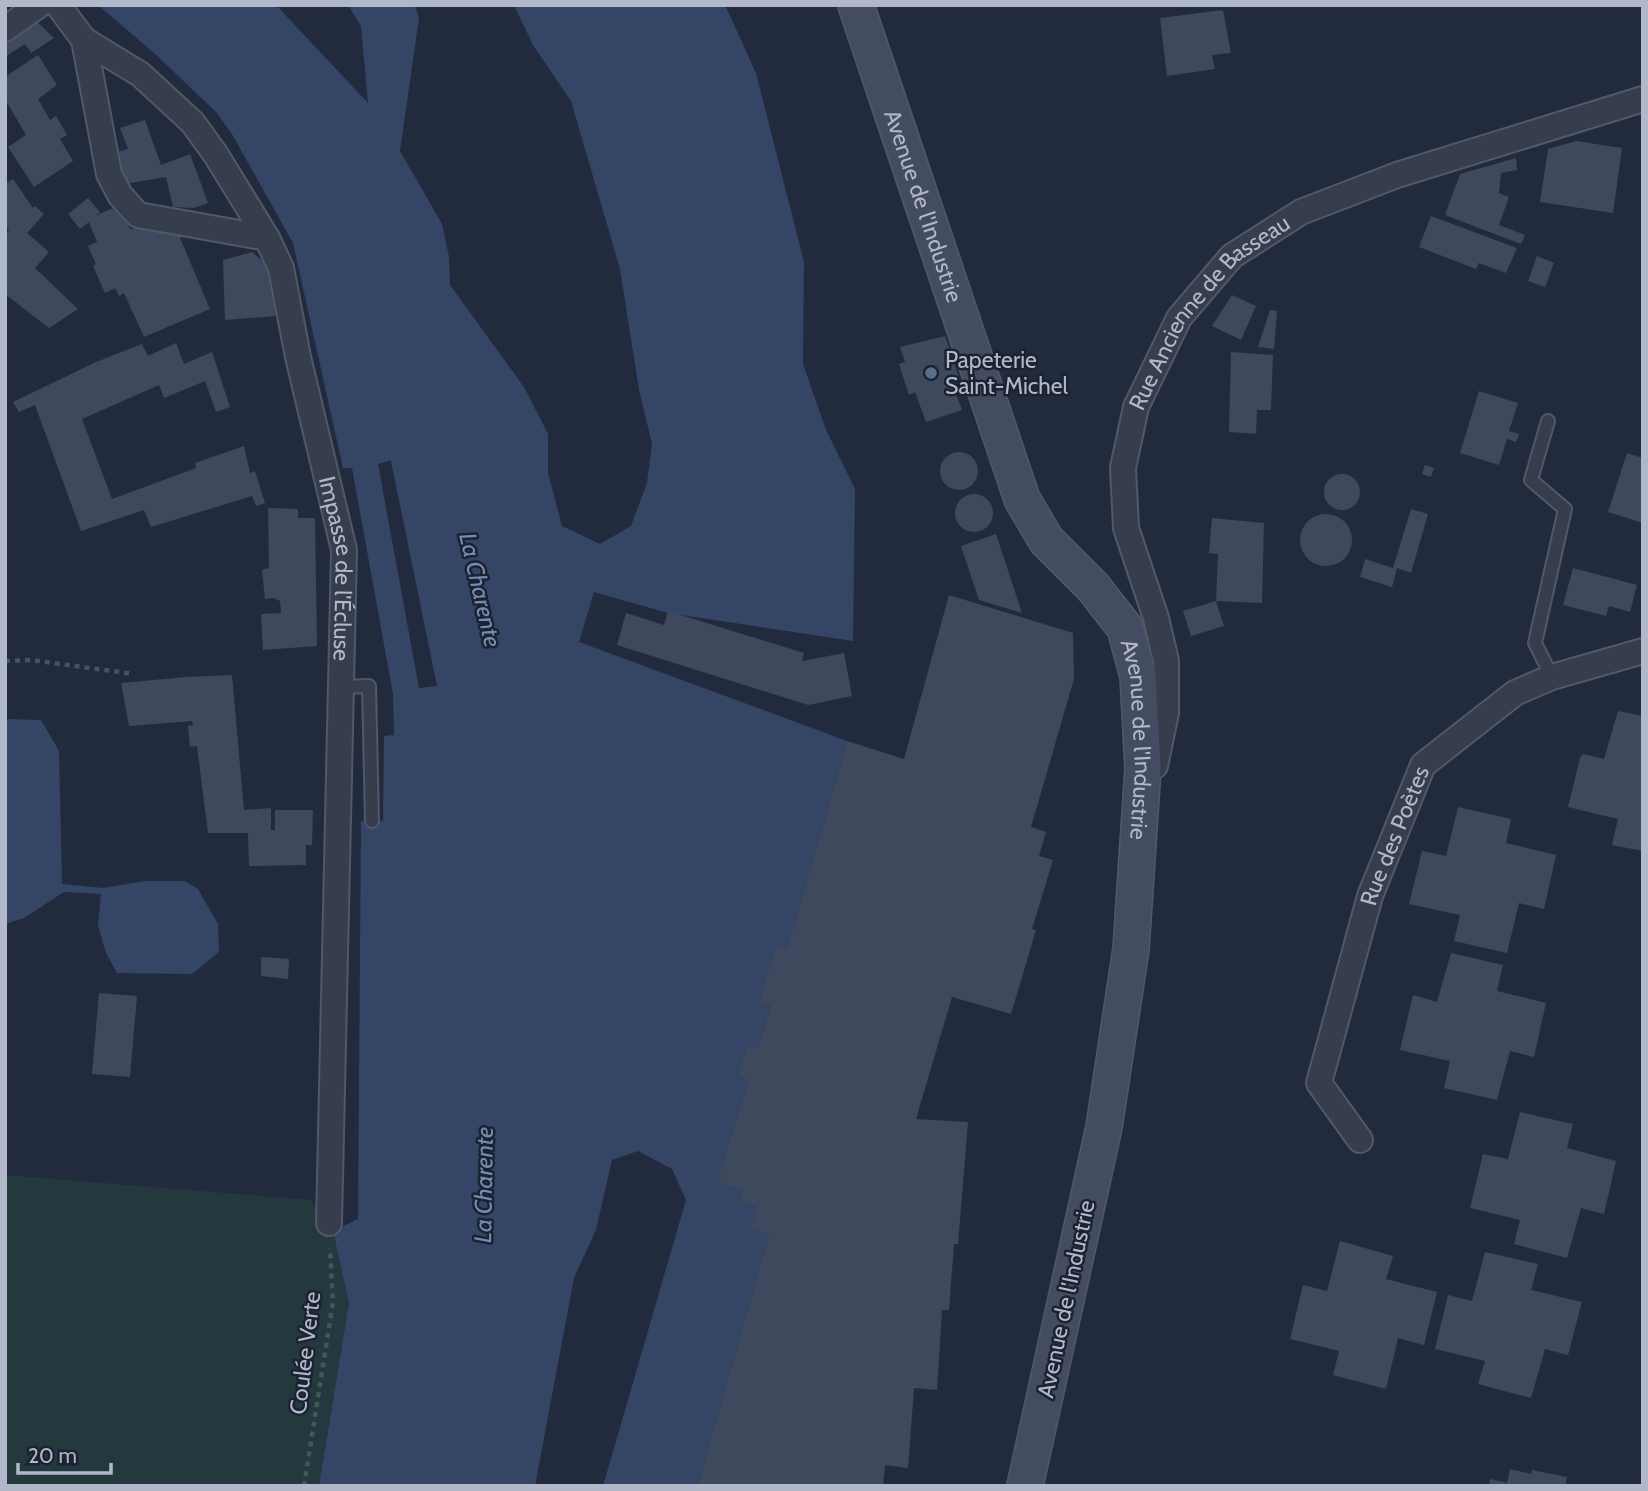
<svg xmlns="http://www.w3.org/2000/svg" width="1648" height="1491" viewBox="0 0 1648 1491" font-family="Cabin,sans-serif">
  <rect width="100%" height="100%" fill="#222b3e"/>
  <!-- green -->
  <path fill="#24393e" d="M5,1175L310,1200L333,1231L349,1303L319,1486H5Z"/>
  <!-- water -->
  <path fill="#354566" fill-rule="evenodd" d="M98,5H276L368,103L361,26L348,5H415L419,18L400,151L442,224L449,257L450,285L524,387L548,434V473L562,526L600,544L631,526L647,483L652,444L639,390L620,269L571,101L533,45L514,5H725L756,73L804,262L803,364L826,430L855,489L853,641L668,613L594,592L579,642L847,741L787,949L776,946L759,1002L770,1006L758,1048L746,1046L737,1077L748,1080L717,1182L743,1190L740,1202L757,1207L751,1229L769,1235L697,1486H603L686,1200L672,1169L638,1151L612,1160L596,1230L574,1278L535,1486H319L349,1303L333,1231L358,1219L361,821H383L384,736L394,735L393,694L352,468H343L293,243L232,134L216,112L153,52ZM391,460V461L437,686L419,688L378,464Z
    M5,719L41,720L59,751L62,884L103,888L146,881H185L198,889L218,924L219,952L192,974L117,973L106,953L98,925L101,894L64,892L24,918L5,924Z"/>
  <!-- building -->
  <path fill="#3e495d" d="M1223,10L1231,53L1212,55L1215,69L1167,76L1160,18Z
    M36,21L54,38L31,53L25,44L5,57V38Z
    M38,55L57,85L38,99L50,120L56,116L67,135L60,139L73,161L34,187L8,147L26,135L5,99V77Z
    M145,120L161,165L190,154L208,203L194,208L173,207L166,177L125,184L117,152L128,149L120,128Z
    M1576,141L1622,148L1613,213L1540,202L1548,149Z
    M1516,158L1517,170L1501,173L1499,193L1509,197L1499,225L1525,235L1521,244L1445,215L1460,174Z
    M13,179L33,208L35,206L44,214L27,233L49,252L35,268L78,309L49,328L5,294V235L9,231L5,226V184Z
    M88,198L100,212L94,216L121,205L130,229L162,225L195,231L180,238L210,309L144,337L124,293L119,296L115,288L105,293L93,266L96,264L88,246L97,242L89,222L80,229L68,214Z
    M1431,216L1517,248L1506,273L1479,263L1476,269L1419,247Z
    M252,252L271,268L270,280L276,316L225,320L223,260Z
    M1537,256L1554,263L1545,287L1528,281Z
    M1232,295L1256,306L1241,340L1212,326Z
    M1270,310L1277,311L1274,349L1258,347Z
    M945,336L963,389L955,391L962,410L926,422L915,392L909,395L899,364L905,362L900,347Z
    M176,343L184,364L212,352L230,407L216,412L205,381L164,398L159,385L82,419L112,499L196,468L195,463L244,446L250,473L255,471L265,503L256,506L252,496L151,527L144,510L81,531L35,405L19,412L13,402L96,362L142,344L148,356Z
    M1231,352L1273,355L1271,410H1257L1256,434L1229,432Z
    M1479,391L1518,403L1509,431L1519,434L1516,442L1507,439L1499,465L1460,453Z
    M940 471a19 19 0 1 1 38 0a19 19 0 1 1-38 0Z
    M1627,453L1643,458V523L1608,512Z
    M1425,465L1434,468L1431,477L1422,474Z
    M1324 492a18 18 0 1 1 36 0a18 18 0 1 1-36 0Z
    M955 513a19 19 0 1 1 38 0a19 19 0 1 1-38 0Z
    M268,508L298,509V518H315L317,646L263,650L261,614L281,613L280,601L274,598L265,599L262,570L269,568Z
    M1411,509L1428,514L1411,573L1397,568L1392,587L1360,577L1365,559L1393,568Z
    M1300 540a26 26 0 1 1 52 0a26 26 0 1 1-52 0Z
    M1212,518L1264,523L1262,603L1216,601L1218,554L1209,553Z
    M996,534L1022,613L979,600L961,546Z
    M1573,568L1637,585L1630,612L1609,606L1606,616L1563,605Z
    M949,595L1073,633L1074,679L1031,827L1046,832L1039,856L1053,860L1032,929L1036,930L1011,1014L952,997L916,1119L968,1122L958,1244H954L949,1310H942L937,1390L914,1388L908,1468L885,1465L883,1486H697L769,1235L750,1229L757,1207L740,1202L743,1190L717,1182L748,1080L737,1077L746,1046L758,1048L770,1006L759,1002L776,946L787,949L847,741L904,759Z
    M1216,601L1224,626L1191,636L1183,611Z
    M668,611L804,653L802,661L844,653L852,696L808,705L617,645L626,613L664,625Z
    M232,675L244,810L271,808V830H275V810H313L312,845H306V865L249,866L248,833H208L197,746L190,747L188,726L193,725L192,721L129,726L121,683L186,677Z
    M1618,711L1643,716V851L1612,845L1618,819L1568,807L1580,758L1583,754L1604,759Z
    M1458,807L1511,819L1506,843L1556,855L1544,909L1519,903L1507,953L1454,941L1460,915L1409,904L1422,851L1446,856Z
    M1451,953L1503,965L1497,991L1546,1003L1534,1057L1510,1051L1497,1100L1444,1088L1450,1061L1400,1050L1413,995L1437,1002Z
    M261,957L289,959L288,979L261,976Z
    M99,993L137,996L130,1077L92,1074Z
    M1520,1112L1573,1124L1567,1148L1616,1161L1604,1214L1581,1208L1567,1258L1514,1244L1520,1220L1470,1208L1483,1154L1508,1159Z
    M1340,1241L1393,1256L1386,1279L1437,1292L1424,1345L1398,1338L1386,1389L1333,1375L1339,1351L1290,1339L1303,1285L1327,1291Z
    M1485,1252L1538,1264L1531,1290L1582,1302L1568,1355L1545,1349L1531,1398L1478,1384L1485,1361L1435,1349L1448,1295L1472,1301Z
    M1510,1469L1531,1474L1532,1470L1567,1477L1565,1486H1489L1490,1479L1507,1483Z"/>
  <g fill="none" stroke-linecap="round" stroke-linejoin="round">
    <!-- lane casing -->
    <g stroke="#515868" stroke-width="16">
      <path id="lane" d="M1548,421L1531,480L1565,509L1535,643L1552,677
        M342,687L369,686L372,821"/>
    </g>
    <!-- street casing -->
    <g stroke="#515868" stroke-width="28">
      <g id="street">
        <path id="s1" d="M58,5L84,40L140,74L193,123L216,155L267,238L281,268L298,357L344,550L329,1223"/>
        <path d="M5,29L39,5"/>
        <path d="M84,40L109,174L120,195L138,215L267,238"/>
        <path id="s2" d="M1143,768L1155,766L1166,713V661L1156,618L1126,528L1123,468L1136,407L1179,318L1232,256L1301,212L1397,175L1643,99"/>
        <path id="s3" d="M1360,1140L1319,1083L1370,896L1423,765L1515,693L1552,677L1643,651"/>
      </g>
    </g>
    <!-- secondary casing -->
    <g stroke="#515868" stroke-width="38">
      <g id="secondary">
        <path id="s4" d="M856,5L1022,499L1046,540L1093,587L1125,628L1138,676L1143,768L1131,949L1104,1127L1025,1486"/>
      </g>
    </g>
    <!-- path -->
    <path stroke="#42565c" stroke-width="4.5" stroke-dasharray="5 5" stroke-linecap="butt" d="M5,661L31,660L134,674
      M304,1486L333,1302L330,1248"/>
    <!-- lane -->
    <use href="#lane" stroke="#363e4d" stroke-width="12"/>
    <!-- street -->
    <use href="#street" stroke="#363e4d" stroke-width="24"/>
    <!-- secondary -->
    <use href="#secondary" stroke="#444c61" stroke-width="35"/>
  </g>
  <!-- markers -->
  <circle fill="#5c6f8a" stroke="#1b2332" stroke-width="2.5" cx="931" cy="373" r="7"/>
  <g text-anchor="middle" stroke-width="5" stroke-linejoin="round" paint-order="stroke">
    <!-- street labels -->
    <g font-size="23" fill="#b1b8c9" stroke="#1b2332">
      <text dy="8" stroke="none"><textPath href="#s4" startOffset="212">Avenue de l'Industrie</textPath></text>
      <text dy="8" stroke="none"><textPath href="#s2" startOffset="502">Rue Ancienne de Basseau</textPath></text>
      <text dy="8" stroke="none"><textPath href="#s1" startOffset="658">Impasse de l'Écluse</textPath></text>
      <text dy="8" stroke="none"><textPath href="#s4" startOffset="800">Avenue de l'Industrie</textPath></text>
      <text dy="8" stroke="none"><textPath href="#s3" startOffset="329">Rue des Poètes</textPath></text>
      <text transform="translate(1066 1299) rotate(-78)" y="8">Avenue de l'Industrie</text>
      <text transform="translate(305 1353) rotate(-83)" y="8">Coulée Verte</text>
    </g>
    <!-- poi labels -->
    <g font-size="23" fill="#b1b8c9" stroke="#1b2332" text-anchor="start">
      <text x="945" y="368">Papeterie<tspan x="945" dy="26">Saint-Michel</tspan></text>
    </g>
    <!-- water labels -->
    <g font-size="24" font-style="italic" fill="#788cb2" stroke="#1b2332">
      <text transform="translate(480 590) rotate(77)" y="8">La Charente</text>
      <text transform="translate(484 1185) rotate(-89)" y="8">La Charente</text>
    </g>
  </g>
  <!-- border -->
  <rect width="1648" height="1491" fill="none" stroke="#b1b8c9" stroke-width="14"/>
  <!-- scale -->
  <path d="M18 1463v10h93v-10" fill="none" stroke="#b1b8c9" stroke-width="3.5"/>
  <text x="28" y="1463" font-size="21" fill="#b1b8c9" stroke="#1b2332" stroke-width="5" paint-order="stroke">20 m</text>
</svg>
